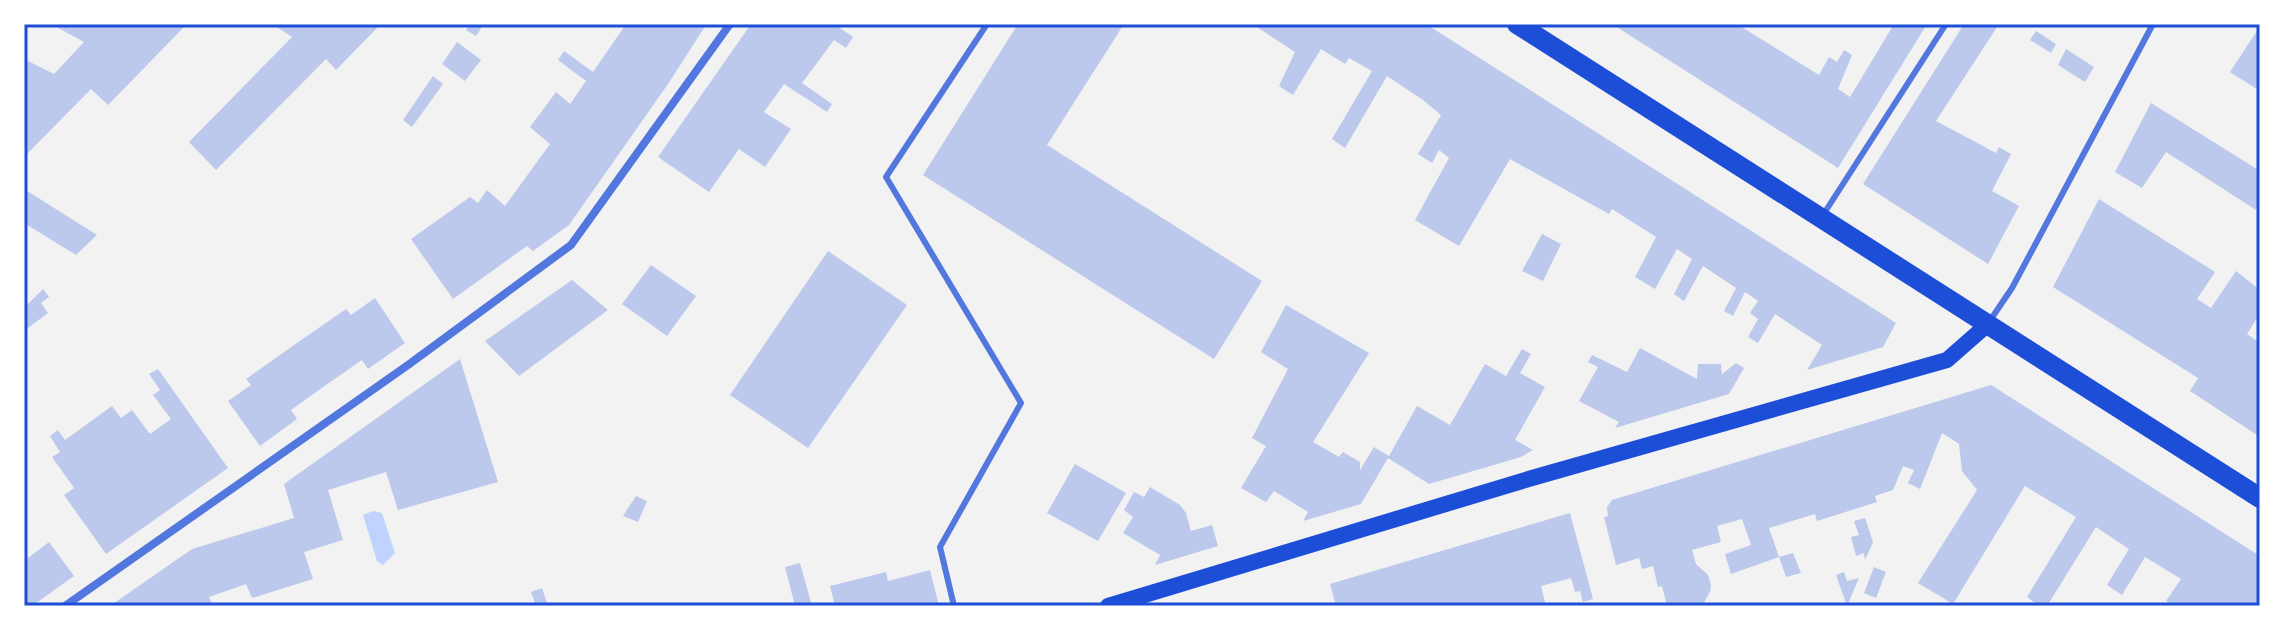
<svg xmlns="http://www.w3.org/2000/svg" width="2284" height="630" viewBox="0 0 2284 630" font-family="Arial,sans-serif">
  <rect width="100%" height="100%" fill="#f2f2f2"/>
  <!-- water -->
  <path fill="#bfd3fe" d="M373,511L382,513L395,553L383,565L377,561L363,515Z"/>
  <!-- building -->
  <path fill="#bdc9ec" d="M51,24H187L108,105L91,89L24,157V68L28,61L54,74L84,42Z
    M272,24H375L377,28L336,70L326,59L216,170L189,142L292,37Z
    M469,24H484L476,36L466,30Z
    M626,24L706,25L668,84L569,225L533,251L527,246L453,299L411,239L470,197L478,203L487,190L505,206L550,144L530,127L556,92L570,104L586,81L558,60L564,51L593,72Z
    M751,24H834L853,37L846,48L834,40L802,83L832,104L827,112L784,84L764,112L791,129L765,167L739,149L709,192L658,157Z
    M1018,24H1124L1047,145L1262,281L1214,359L923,175Z
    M1252,24H1426L1896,323L1883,347L1807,370L1822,345L1775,314L1758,343L1748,337L1758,319L1750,313L1758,301L1745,292L1733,316L1724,311L1736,288L1703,266L1684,301L1674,294L1692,259L1677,249L1655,289L1635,277L1656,237L1612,209L1609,214L1510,159L1459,246L1415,220L1449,158L1439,150L1432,163L1418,154L1441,115L1423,100L1387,76L1345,148L1332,139L1372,71L1349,58L1345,64L1321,49L1293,95L1279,86L1295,52Z
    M1612,24H1737L1819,75L1829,57L1837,62L1844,50L1852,55L1838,89L1850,97L1894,24H1927L1838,168Z
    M1964,24H1999L1936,121L1996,153L1999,147L2011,154L1992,191L2019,206L1988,264L1863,184Z
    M2260,26V91L2230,72Z
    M2036,31L2056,44L2051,53L2030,40Z
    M457,42L481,60L465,81L442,64Z
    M2066,49L2094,67L2085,82L2058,65Z
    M433,76L443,84L412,127L403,120Z
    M2151,103L2260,171V203L2256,210L2166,152L2142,188L2115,172Z
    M24,189L97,235L76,255L24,223Z
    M2099,199L2215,272L2197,299L2211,308L2236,271L2260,290V313L2247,334L2260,343V437L2190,391L2198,378L2053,287Z
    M1542,234L1561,244L1543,281L1522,271Z
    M828,251L907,305L808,448L730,395Z
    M651,265L696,296L667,336L622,304Z
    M572,280L608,310L519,376L485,341Z
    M43,289L49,297L41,303L48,313L24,331V308Z
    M375,298L405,343L368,369L362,360L326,385L291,410L297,419L260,446L228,401L251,385L246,379L297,343L346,309L351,315Z
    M1286,305L1369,353L1313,442L1339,457L1343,452L1360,462V470L1374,447L1389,456L1417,406L1450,425L1485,364L1506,376L1522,349L1531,354L1520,373L1545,387L1515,440L1533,450L1521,457L1429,484L1388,458L1361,504L1303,521L1308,512L1274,491L1266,502L1241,488L1266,446L1252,438L1288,369L1261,352Z
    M1640,348L1697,379L1698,364H1721L1722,374L1736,363L1744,368L1729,394L1615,428L1619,422L1579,401L1598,367L1588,362L1592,355L1627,372Z
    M460,359L498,482L398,510L386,472L328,490L343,540L304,552L313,579L252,598L246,584L209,597L213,606H110L192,549L294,518L284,484Z
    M158,369L228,468L106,554L64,495L74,488L52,457L60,452L50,436L58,430L65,440L112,406L121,418L132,410L150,434L171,419L153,395L160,390L149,374Z
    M1991,385L2260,556V606H2176L2166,601L2181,579L2145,557L2122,595L2107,585L2129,549L2096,527L2047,606H2039L2027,597L2076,517L2025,486L1953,604L1918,583L1977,490L1962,471L1959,444L1942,433L1920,489L1908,483L1914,470L1903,466L1893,490L1875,496L1877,502L1817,521L1815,514L1769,528L1779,557L1731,574L1725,554L1751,545L1742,519L1717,526L1721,542L1692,550L1696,564L1708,575L1711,585L1710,592L1702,606H1667L1662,586L1658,587L1653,566L1642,569L1639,558L1616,565L1604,517L1608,516L1607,507L1612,500Z
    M1075,464L1126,493L1098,541L1047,513Z
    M1150,487L1180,505L1186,513L1191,531L1212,525L1218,546L1155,565L1160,555L1123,533L1133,517L1124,510L1134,492L1144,497Z
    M636,496L647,501L638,522L623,516Z
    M1570,513L1593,599L1583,602L1580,591L1575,592L1571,578L1541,586L1546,606H1510L1509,603L1494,606H1336L1330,584Z
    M1865,518L1873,542L1865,560L1864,553L1856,556L1851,537L1859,535L1854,521Z
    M49,542L74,576L32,606H24V552L28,558Z
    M1793,553L1801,573L1786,577L1779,557Z
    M800,563L812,606H795L785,567Z
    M1874,567L1886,572L1876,598L1864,593Z
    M930,570L939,606H835L830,586L886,572L888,581Z
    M1844,572L1847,581L1859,578L1847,606L1836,575Z
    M542,588L548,606H536L531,592Z"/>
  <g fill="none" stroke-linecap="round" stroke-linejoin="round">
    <!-- service -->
    <path stroke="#5277de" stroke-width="6" d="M1823,215L1946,24
      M1989,322L2012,288L2153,24
      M954,606L940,547L1021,403L886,177L987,24"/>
    <!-- minor -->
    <path stroke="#5277de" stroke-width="8" d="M65,606L408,365L571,245L730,24"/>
    <!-- secondary -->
    <path stroke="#1d4ed8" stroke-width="16" d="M1108,606L1532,478L1947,360L1988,324"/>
    <!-- primary -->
    <path stroke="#1d4ed8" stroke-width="20" d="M1517,24L2260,498"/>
  </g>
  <!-- border -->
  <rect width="2284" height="630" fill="none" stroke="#ffffff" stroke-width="52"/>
  <rect x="26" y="26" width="2232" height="578" fill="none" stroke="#1d4ed8" stroke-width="3"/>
</svg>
